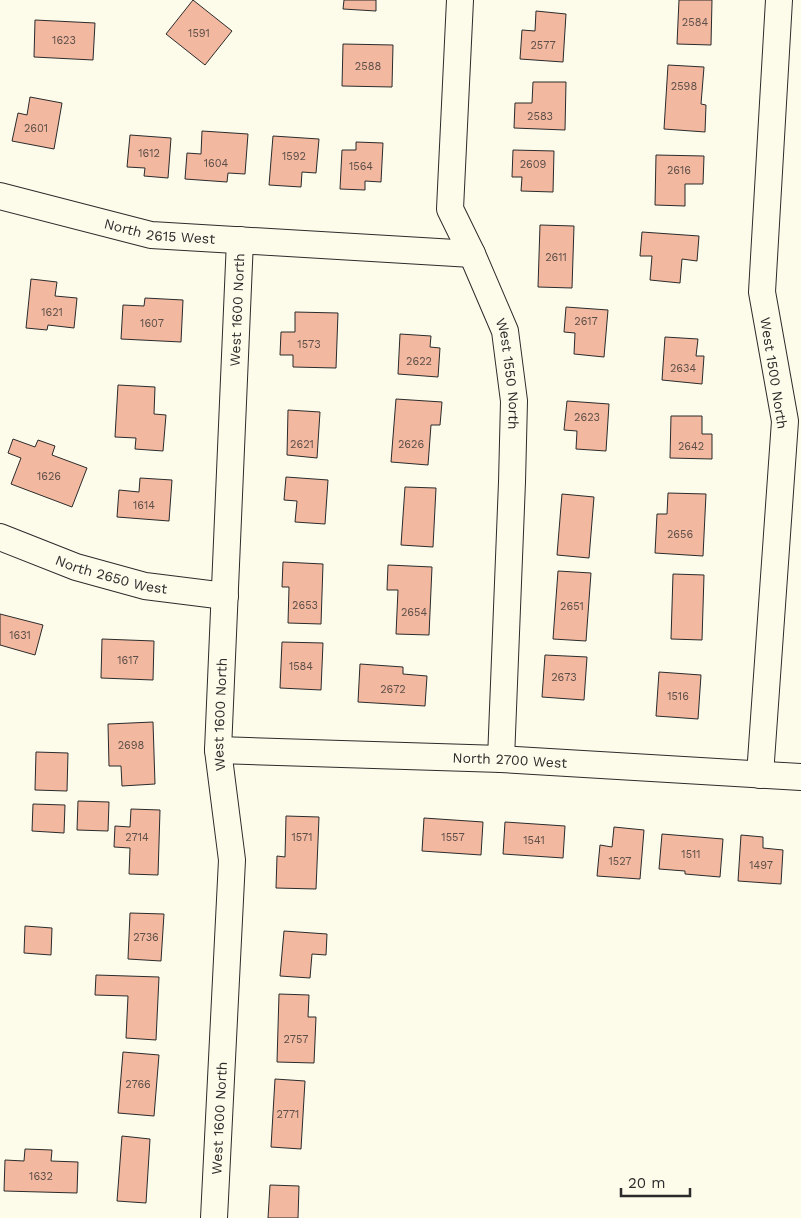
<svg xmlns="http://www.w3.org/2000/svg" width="801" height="1218" viewBox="0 0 801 1218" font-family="'Work Sans',sans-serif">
  <rect width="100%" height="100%" fill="#fdfbea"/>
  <!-- building -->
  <path fill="#f2b8a0" stroke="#2b2b2b" d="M193,0L232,31L205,65L166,34Z
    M344,0H376V11L343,9Z
    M679,0H712L711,45L677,44Z
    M536,11L566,14L563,62L520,59L522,30L535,31Z
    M35,20L95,23L93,60L34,57Z
    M343,44L393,45L392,87L342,86Z
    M668,65L704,67L701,104L706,105L705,132L664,129Z
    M533,82H566L565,130L514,128L515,103H532Z
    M30,97L62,103L54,149L12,141L18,113L27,115Z
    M202,131L248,134L245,174L228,173L227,182L185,179L187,153L201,154Z
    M130,135L171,138L168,178L144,176L145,168L127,167Z
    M273,136L319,139L316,173L302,172L301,187L269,185Z
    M356,142L383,143L381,182L365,181V190L340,189L342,150H356Z
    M513,150L554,151L553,192L521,191L522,177H512Z
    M656,155L704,156L703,184H685V206L655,205Z
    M540,225L574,226L572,288L538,287Z
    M642,232L699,236L697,261L682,259L680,283L650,280L652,256H640Z
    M31,279L57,282L55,296L77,298L74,328L48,325L47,330L26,328Z
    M145,298L183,300L181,342L121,339L123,305L144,306Z
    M566,307L608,310L604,357L574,354L575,333L564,332Z
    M295,312L338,313L336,368L293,367V355H280L281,332H295Z
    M400,334L431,336L430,347L440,348L438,377L398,374Z
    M665,337L698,339L696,356H704L702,384L662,380Z
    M118,385L155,387L154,414L166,415L163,451L135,449L136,438L115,437Z
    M396,399L442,402L440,425H431L428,465L391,462Z
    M567,401L609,404L606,451L576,449L577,431L564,430Z
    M288,410L320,412L317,458L287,455Z
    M671,416H702V434H712V459L670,458Z
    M13,439L35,447L38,440L55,446L52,455L87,468L72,507L11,484L21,458L8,453Z
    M286,477L328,480L325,524L295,522L297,501L284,500Z
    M140,478L172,480L169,521L117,517L119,490L139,492Z
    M405,487L436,488L433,547L401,545Z
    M668,493L706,494L703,556L655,553L657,514H667Z
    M562,494L594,497L589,558L557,555Z
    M283,562L323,564L321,624L288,623L289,587H282Z
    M388,565L432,567L429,635L396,634L398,590H387Z
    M558,571L591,573L586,641L553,639Z
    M673,574L704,575L702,640L671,639Z
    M0,614L43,625L35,655L0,645Z
    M102,639L154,641L153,680L101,678Z
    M282,642L323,643L321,690L280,688Z
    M545,655L587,657L584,700L542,697Z
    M360,664L403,667V674L427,676L425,706L358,702Z
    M659,672L701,675L698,719L656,716Z
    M153,722L155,784L122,786L121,766H109L108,724Z
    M36,752L68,753L67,791L35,790Z
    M78,801L109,802L108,831L77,830Z
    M33,804L65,805L64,833L32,831Z
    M131,809L160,810L158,875L129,874L130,848L114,847L115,826L130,827Z
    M286,816L319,817L316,889L276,888L277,856L285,857Z
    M424,818L483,822L481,855L422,851Z
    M505,822L565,826L563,858L503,854Z
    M614,827L644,830L640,879L597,876L600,845L612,847Z
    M662,834L723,839L720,877L685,874V871L659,869Z
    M741,835L763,837V848L783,850L781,884L738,881Z
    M130,913L164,914L161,961L128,959Z
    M25,926L52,928L51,955L24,953Z
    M284,931L327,934L326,955L312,954L310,978L280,976Z
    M96,975L159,977L156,1040L126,1038L128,996L95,995Z
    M279,994L309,995L308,1017H316L314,1063L277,1062Z
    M123,1052L159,1055L154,1116L118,1113Z
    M275,1079L305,1081L301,1149L271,1147Z
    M122,1136L150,1139L146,1203L117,1201Z
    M25,1149L52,1150L51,1161L78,1162L77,1193L4,1191L5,1160L24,1161Z
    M270,1185L299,1186L298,1218H268Z"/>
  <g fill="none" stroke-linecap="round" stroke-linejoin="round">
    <!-- minor casing -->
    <g stroke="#2b2b2b" stroke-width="28">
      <g id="minor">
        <path id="s1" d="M460,0L450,209L472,254L505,331L514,401L512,482L501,759"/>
        <path id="s2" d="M0,196L151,235L472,254"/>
        <path id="s3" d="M0,537L76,567L145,586L225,596"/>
        <path id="s4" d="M218,750L501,759L801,777"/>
        <path d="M760,775L785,421L762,292L779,0"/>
        <path id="s5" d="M214,1218L232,860L218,750L240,240"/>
      </g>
    </g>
    <!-- minor -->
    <use href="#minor" stroke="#fdfbea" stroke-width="26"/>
  </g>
  <g text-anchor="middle" stroke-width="4" stroke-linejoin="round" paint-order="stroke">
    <!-- number labels -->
    <g font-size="11" fill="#5d4e48">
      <text x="695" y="26">2584</text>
      <text x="199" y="37">1591</text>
      <text x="64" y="44">1623</text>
      <text x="543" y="49">2577</text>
      <text x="368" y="70">2588</text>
      <text x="684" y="90">2598</text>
      <text x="540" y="120">2583</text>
      <text x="36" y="132">2601</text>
      <text x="149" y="157">1612</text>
      <text x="294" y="160">1592</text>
      <text x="216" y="167">1604</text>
      <text x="533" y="168">2609</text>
      <text x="361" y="170">1564</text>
      <text x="679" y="174">2616</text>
      <text x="556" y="261">2611</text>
      <text x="52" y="316">1621</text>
      <text x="586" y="325">2617</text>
      <text x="152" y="327">1607</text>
      <text x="309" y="348">1573</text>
      <text x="419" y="365">2622</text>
      <text x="683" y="372">2634</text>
      <text x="587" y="421">2623</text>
      <text x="302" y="448">2621</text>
      <text x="411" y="448">2626</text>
      <text x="691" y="450">2642</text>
      <text x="49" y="480">1626</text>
      <text x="144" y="509">1614</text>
      <text x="680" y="538">2656</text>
      <text x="305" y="609">2653</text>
      <text x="572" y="610">2651</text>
      <text x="414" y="616">2654</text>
      <text x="20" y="639">1631</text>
      <text x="128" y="664">1617</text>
      <text x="301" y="670">1584</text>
      <text x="564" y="681">2673</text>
      <text x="393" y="693">2672</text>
      <text x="678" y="700">1516</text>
      <text x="131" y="749">2698</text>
      <text x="137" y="841">2714</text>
      <text x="302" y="841">1571</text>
      <text x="453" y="841">1557</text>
      <text x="534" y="844">1541</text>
      <text x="691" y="858">1511</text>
      <text x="620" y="865">1527</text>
      <text x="761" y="869">1497</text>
      <text x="146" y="941">2736</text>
      <text x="296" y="1043">2757</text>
      <text x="138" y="1088">2766</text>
      <text x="288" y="1118">2771</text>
      <text x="41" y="1180">1632</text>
    </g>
    <!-- street labels -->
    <g font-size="14" fill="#2b2b2b" stroke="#fdfbea">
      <text dy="5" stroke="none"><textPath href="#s2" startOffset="164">North 2615 West</textPath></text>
      <text dy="5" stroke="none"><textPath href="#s5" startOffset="910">West 1600 North</textPath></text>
      <text transform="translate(774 373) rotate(81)" y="5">West 1500 North</text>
      <text dy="5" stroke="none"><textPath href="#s1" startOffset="386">West 1550 North</textPath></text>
      <text dy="5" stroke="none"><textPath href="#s3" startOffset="118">North 2650 West</textPath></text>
      <text dy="5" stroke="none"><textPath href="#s5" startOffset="505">West 1600 North</textPath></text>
      <text dy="5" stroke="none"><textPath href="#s4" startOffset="292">North 2700 West</textPath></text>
      <text dy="5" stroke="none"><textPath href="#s5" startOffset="100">West 1600 North</textPath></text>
    </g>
  </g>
  <!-- scale -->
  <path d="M621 1188v8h69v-8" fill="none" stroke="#2b2b2b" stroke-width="2.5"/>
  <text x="628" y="1188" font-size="15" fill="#2b2b2b" stroke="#fdfbea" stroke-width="4" paint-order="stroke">20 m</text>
</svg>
